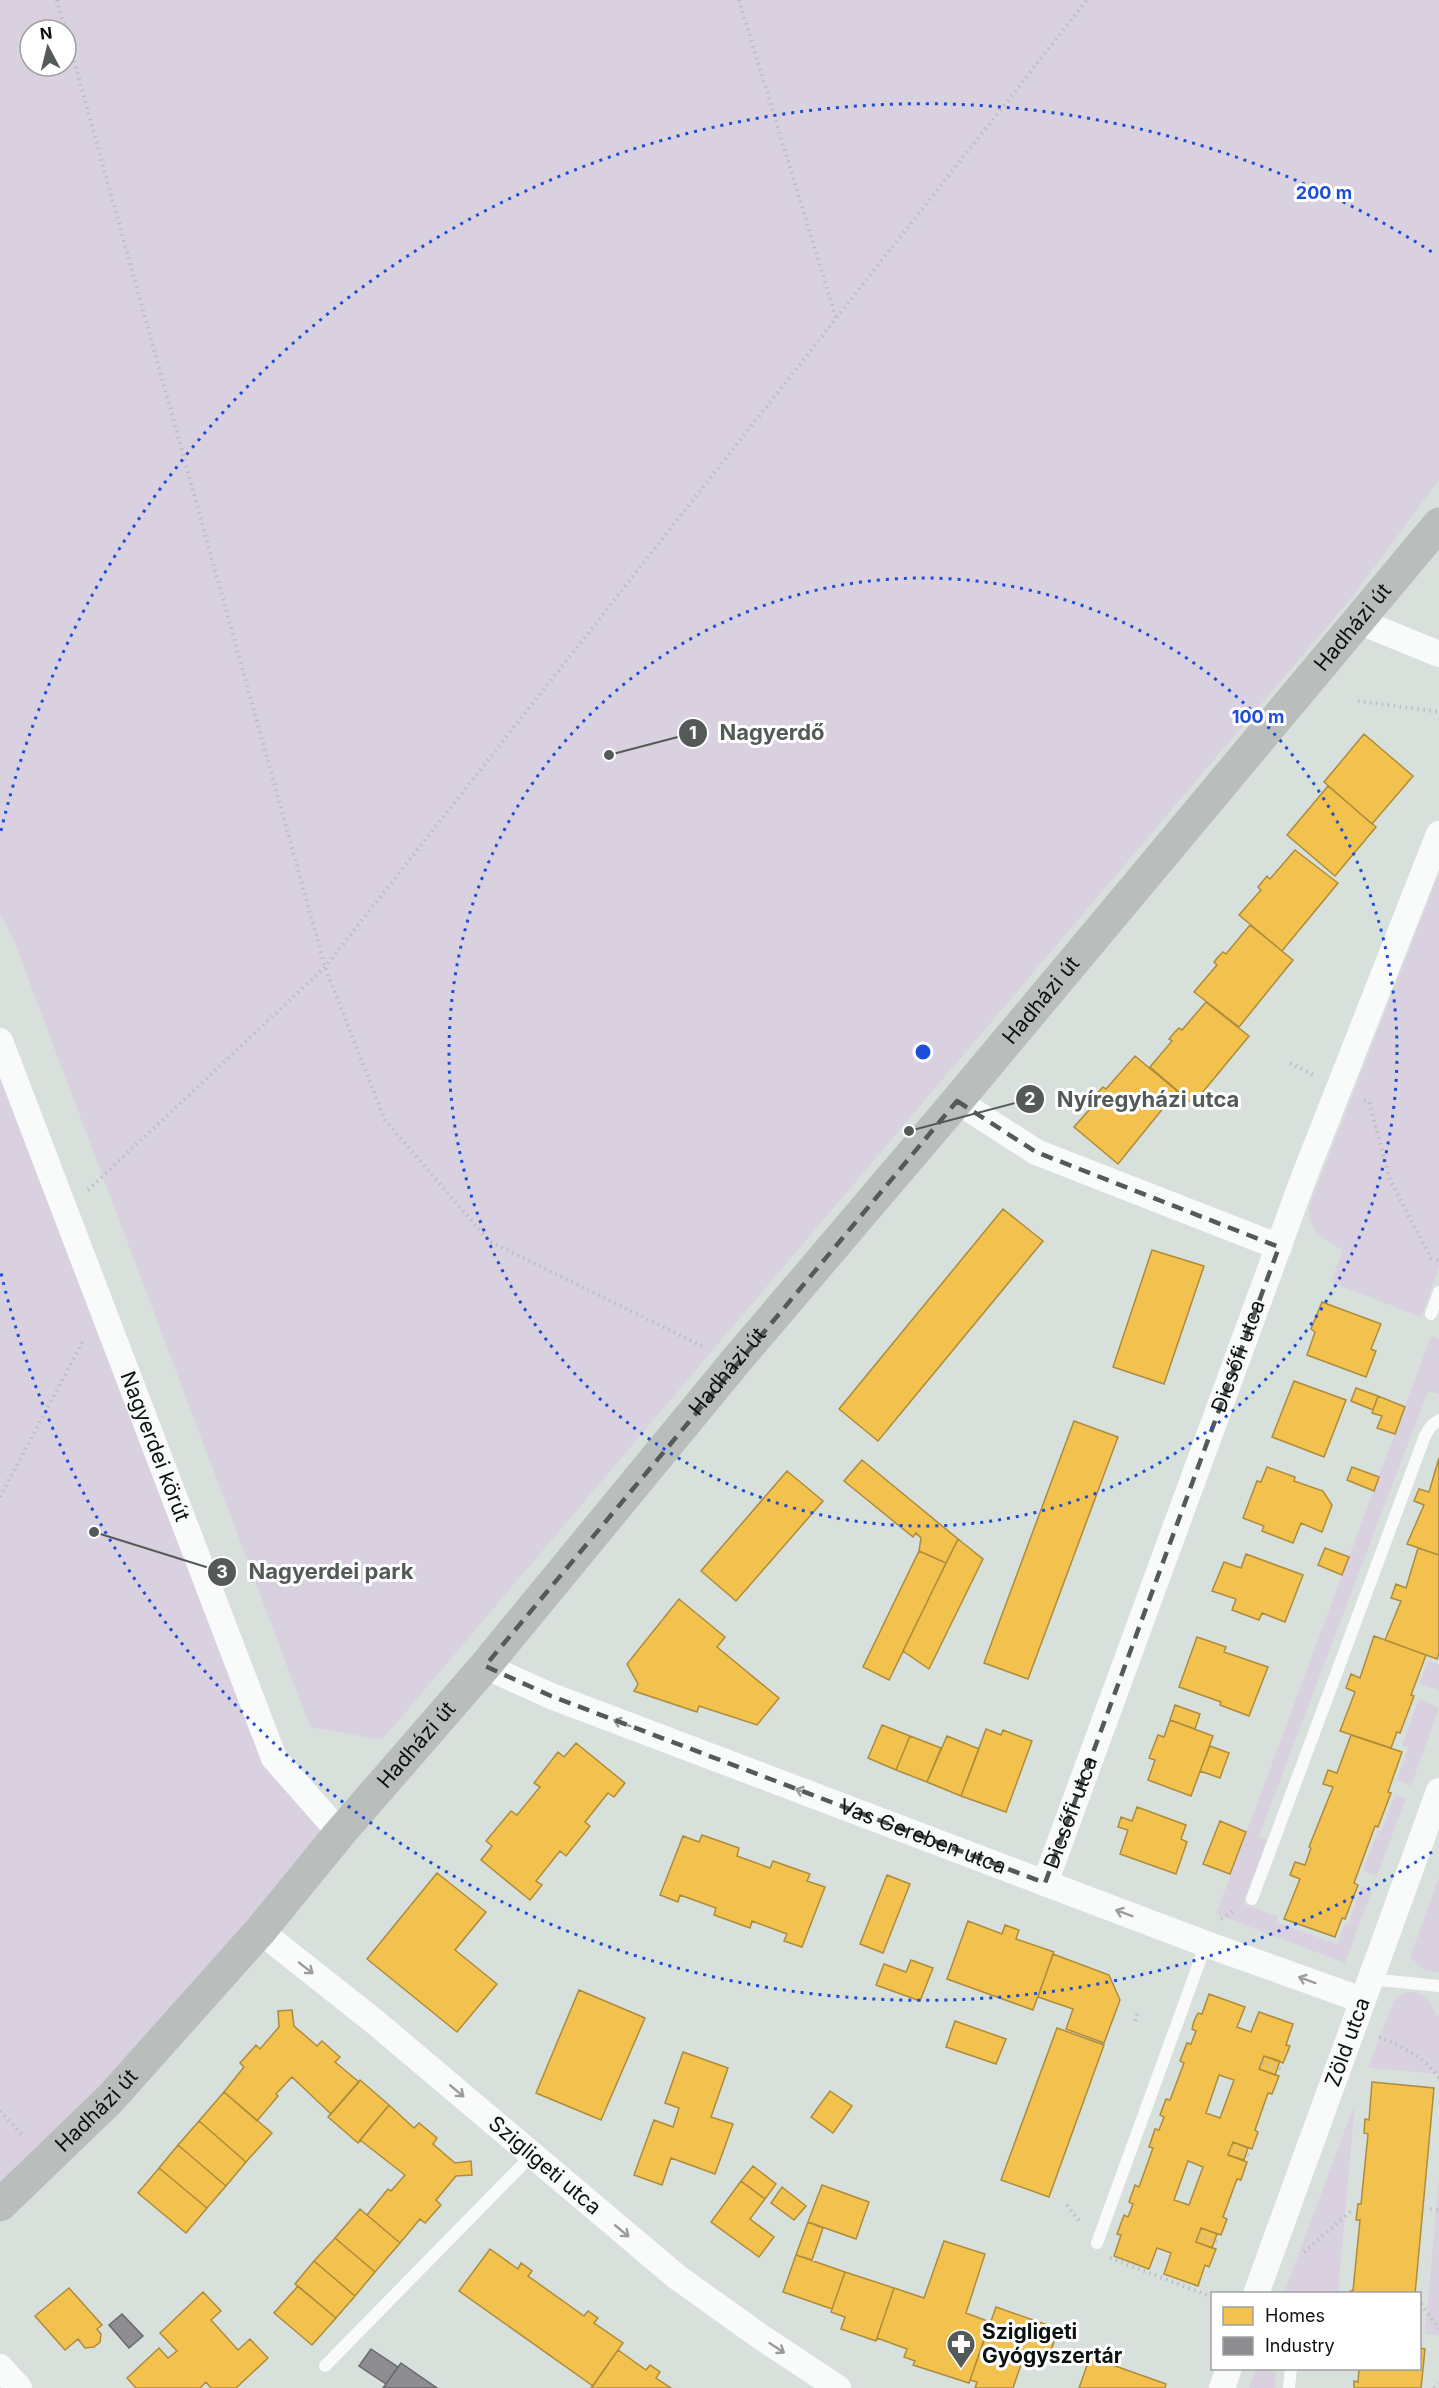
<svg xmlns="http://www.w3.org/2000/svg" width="1439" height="2388" viewBox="0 0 1439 2388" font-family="Inter,sans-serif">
  <rect width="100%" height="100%" fill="#d8e0dc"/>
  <!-- green -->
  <path fill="#dad1e0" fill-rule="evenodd" d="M0,0H1439V480L1353,596L382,1740L310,1727L14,941L0,914ZM30,30H66V66H30Z
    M1439,873V1268L1421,1317L1331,1282L1343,1250C1323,1239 1304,1229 1311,1202Z
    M0,1041L274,1758L340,1833L0,2205Z
    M1431,1336L1439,1339V1394L1428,1391L1259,1836L1267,1839L1243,1904L1278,1916L1277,1922L1337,1944L1345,1923L1348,1924L1362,1886L1372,1890L1345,1963L1216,1914Z
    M1428,1661L1439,1664V1690L1419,1684Z
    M1419,1699L1439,1708L1411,1786L1397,1780L1408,1748L1402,1745Z
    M1395,1795L1406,1798L1377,1876L1363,1871L1378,1831L1381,1832Z
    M1439,1877V1973L1423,1969L1410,1957Z
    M1408,1992C1423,1991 1432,2001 1436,2015H1439V2074L1368,2068L1394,2000L1402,1993Z
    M1355,2103L1338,2293H1284Z
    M1439,2179V2335L1425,2334Z
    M1256,2369H1276L1275,2388H1249Z"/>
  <!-- homes -->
  <path fill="#f2c14e" stroke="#ad8c3b" stroke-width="1.5" fill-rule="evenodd" d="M1364,734L1413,776L1372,824L1324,782Z
    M1328,786L1376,827L1335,876L1287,835Z
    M1295,850L1338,883L1282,951L1239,915L1261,890L1258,887L1267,876L1270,879Z
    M1250,925L1293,960L1239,1027L1194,992L1217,965L1214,962L1218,957L1223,952L1226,954Z
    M1206,1002L1249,1036L1193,1104L1150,1067L1172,1041L1169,1039L1174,1033L1179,1028L1182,1030Z
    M1135,1056L1177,1091L1118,1164L1074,1127L1097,1101L1093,1098L1103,1087L1106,1089Z
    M1003,1209L1043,1241L878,1441L839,1409Z
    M1152,1250L1204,1266L1164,1384L1113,1367Z
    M1322,1302L1381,1324L1371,1349L1376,1351L1366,1377L1307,1355L1315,1332L1311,1329Z
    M1294,1381L1346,1400L1324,1457L1272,1437Z
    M1356,1388L1378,1396L1373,1410L1351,1401Z
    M1378,1396L1405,1407L1395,1434L1377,1428L1382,1416L1372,1413Z
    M1074,1421L1118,1437L1028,1679L984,1663Z
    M1439,1458V1555L1407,1544L1424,1505L1414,1501L1419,1489L1429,1492Z
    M862,1460L958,1539L946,1563L919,1551L921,1538L916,1533L913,1537L844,1481Z
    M1267,1467L1295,1477L1294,1481L1323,1491L1332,1505L1322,1532L1301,1523L1293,1543L1262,1531L1264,1526L1243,1518L1257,1481L1261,1482Z
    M1352,1467L1379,1477L1374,1491L1347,1480Z
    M787,1471L823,1501L736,1601L701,1571Z
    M958,1539L983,1559L929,1669L903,1651Z
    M1325,1548L1349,1557L1342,1575L1318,1565Z
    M1418,1548L1439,1555V1653L1437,1659L1385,1640L1401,1601L1391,1598L1396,1584L1406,1588Z
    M919,1551L946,1563L889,1680L863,1667Z
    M1246,1554L1303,1575L1285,1622L1262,1613L1259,1620L1232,1610L1236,1599L1212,1591L1224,1562L1241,1568Z
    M679,1599L725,1637L717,1647L779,1698L757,1725L699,1706L697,1712L634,1691L638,1684L627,1664Z
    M1374,1636L1426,1655L1411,1695L1414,1696L1400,1733L1397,1732L1391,1748L1340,1731L1355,1692L1346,1688L1351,1674L1360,1678Z
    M1197,1637L1226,1647L1224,1652L1268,1667L1249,1716L1220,1705L1221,1702L1179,1687Z
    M1175,1705L1200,1714L1195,1729L1170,1720Z
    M1170,1720L1213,1736L1191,1796L1148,1780L1155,1760L1149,1758L1158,1735L1164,1737Z
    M882,1725L910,1736L896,1770L868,1758Z
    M986,1729L1001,1735L1003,1730L1032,1741L1006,1812L961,1796Z
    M1351,1735L1402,1752L1388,1792L1391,1793L1378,1827L1375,1826L1354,1883L1358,1885L1345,1919L1342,1918L1335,1937L1284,1919L1300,1879L1290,1875L1295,1862L1305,1865L1311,1848L1309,1847L1333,1787L1323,1784L1328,1770L1337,1773Z
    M910,1736L941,1748L927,1782L896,1770Z
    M947,1736L979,1749L961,1796L927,1782Z
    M576,1743L625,1783L614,1797L608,1793L585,1822L590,1826L566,1856L560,1851L536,1881L542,1885L530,1900L481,1860L492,1846L486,1841L511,1811L517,1815L540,1787L534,1783L558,1752L564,1757Z
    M1210,1746L1229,1753L1220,1778L1200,1771Z
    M1137,1807L1186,1825L1181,1839L1187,1842L1176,1874L1120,1854L1128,1830L1118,1827L1121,1817L1132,1821Z
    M1220,1821L1246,1832L1230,1874L1203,1864Z
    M702,1835L739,1848L737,1856L770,1868L773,1861L810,1874L807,1881L825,1887L802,1947L784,1941L787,1934L752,1921L750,1928L714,1915L716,1908L680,1895L678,1902L660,1895L683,1836L699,1842Z
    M437,1873L486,1912L455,1950L497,1984L457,2032L367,1959Z
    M887,1875L910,1884L883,1953L860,1944Z
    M968,1921L1002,1934L1005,1925L1019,1930L1016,1939L1054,1952L1033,2010L947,1979Z
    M1053,1954L1109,1975L1120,2000L1104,2043L1066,2029L1073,2009L1038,1997Z
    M911,1960L933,1968L920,2001L876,1985L884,1964L906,1972Z
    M579,1990L645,2018L601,2120L536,2093Z
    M1209,1994L1245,2007L1237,2027L1251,2032L1259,2012L1293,2024L1286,2045L1290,2046L1283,2063L1264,2056L1259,2069L1279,2076L1272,2094L1268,2093L1255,2130L1258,2132L1252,2149L1233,2142L1228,2155L1247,2162L1241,2180L1237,2179L1223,2217L1227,2219L1221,2235L1201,2228L1196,2242L1216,2249L1209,2267L1205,2265L1198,2286L1164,2274L1171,2253L1157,2248L1149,2269L1114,2256L1121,2235L1117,2234L1124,2215L1128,2217L1133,2204L1129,2202L1135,2185L1139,2187L1153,2148L1149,2147L1155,2129L1159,2130L1164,2117L1160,2115L1166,2099L1170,2100L1184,2063L1180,2061L1187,2043L1191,2044L1196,2031L1192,2029L1194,2021L1198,2013L1202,2014ZM1219,2075L1234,2080L1220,2118L1206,2113ZM1188,2161L1203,2167L1189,2205L1174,2200Z
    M292,2010L294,2026L317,2046L322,2041L340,2057L335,2062L359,2082L331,2114L292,2077L276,2094L278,2096L257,2121L224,2092L244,2067L240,2063L256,2045L260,2049L279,2027L278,2011Z
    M955,2021L1006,2039L996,2064L946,2047Z
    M1057,2028L1104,2045L1049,2197L1001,2180Z
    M683,2052L728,2068L711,2117L733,2124L715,2174L671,2158L662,2185L634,2175L654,2120L673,2127L679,2108L665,2103Z
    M1264,2056L1280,2061L1275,2075L1259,2069Z
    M360,2080L389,2105L358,2143L328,2117Z
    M1372,2082L1434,2088L1415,2294H1350V2291H1353L1360,2220H1356L1358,2204H1361L1368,2134L1364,2133L1365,2119L1369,2120Z
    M830,2091L852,2106L833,2133L811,2117Z
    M224,2092L272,2133L246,2162L199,2121Z
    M389,2105L414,2128L419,2123L437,2138L433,2144L455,2163L471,2161L472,2175L456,2176L436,2200L441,2205L425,2223L420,2219L400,2243L367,2215L388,2189L391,2191L405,2175L360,2140Z
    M199,2121L246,2162L226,2186L178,2145Z
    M1233,2142L1248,2148L1244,2160L1228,2155Z
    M178,2145L226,2186L207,2208L159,2168Z
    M753,2166L776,2184L765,2199L741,2181Z
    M159,2168L207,2208L186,2233L138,2193Z
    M741,2181L765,2199L750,2219L774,2237L759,2257L711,2222Z
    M822,2185L869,2202L856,2239L808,2222Z
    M782,2187L806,2206L794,2220L771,2203Z
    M360,2209L400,2243L375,2272L335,2238Z
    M808,2222L823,2228L812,2260L796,2255Z
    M1201,2228L1217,2234L1212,2248L1196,2242Z
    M335,2238L375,2272L355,2296L314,2261Z
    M944,2241L985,2254L966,2313L990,2322L969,2383L913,2365L915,2361L904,2357L907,2349L877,2338L894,2288L924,2298Z
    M490,2249L518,2269L521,2263L532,2271L528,2276L584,2316L588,2311L598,2318L594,2323L623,2343L593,2386L459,2291Z
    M796,2255L845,2272L832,2309L783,2292Z
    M314,2261L355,2296L336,2318L295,2284Z
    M845,2272L894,2288L876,2341L841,2329L845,2317L831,2312Z
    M298,2286L336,2318L312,2345L274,2313Z
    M69,2288L102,2325L97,2329L101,2334L100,2342L94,2347L85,2348L78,2339L65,2350L35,2316Z
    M203,2292L221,2311L211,2320L238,2350L250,2339L268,2358L236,2388H211L206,2382L200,2388H136L127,2378L159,2348L168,2358L177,2351L160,2333Z
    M996,2307L1059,2329L1048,2358L1026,2350L1013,2388H975L977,2382L970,2380Z
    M1420,2348L1425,2349L1421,2388H1354V2381L1358,2382L1359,2368H1420Z
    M618,2350L646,2370L650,2365L660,2372L656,2378L671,2388H591Z
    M1090,2357L1166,2384L1165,2388H1079Z"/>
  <!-- industry -->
  <path fill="#8d8d92" stroke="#67686b" stroke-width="1.5" d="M122,2314L143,2336L129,2348L109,2325Z
    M371,2349L398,2367L386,2384L359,2366Z
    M401,2363L437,2388H383Z"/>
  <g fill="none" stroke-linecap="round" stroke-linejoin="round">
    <!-- path -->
    <path stroke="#bcbebd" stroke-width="4" stroke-dasharray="1.5 4.5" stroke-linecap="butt" d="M57,0L65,30
      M739,0L836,318
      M66,32L325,967L385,1120L489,1241L706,1348
      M1358,701L1439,712
      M1290,1063L1314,1075
      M1364,1100L1369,1102L1390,1180L1431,1258L1439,1261
      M88,1190L325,967L1087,0
      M0,1497L84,1339
      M1221,1919L1234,1911
      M1135,2021L1138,2012
      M1379,2037C1402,2046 1425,2058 1439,2078
      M1262,2063L1281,2069
      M0,2111L24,2137
      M1231,2148L1249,2155
      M1067,2205L1080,2222
      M1430,2209L1439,2210
      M1199,2235L1217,2242
      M1304,2252L1351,2211
      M1110,2258L1212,2297
      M1421,2304L1439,2329
      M1434,2388L1439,2384"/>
    <!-- lane -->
    <path stroke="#f9fafa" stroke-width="12" d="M1431,1314L1439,1292
      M1252,1899L1425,1436L1431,1426L1439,1420
      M1370,1979L1439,1986
      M1097,2243L1206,1944
      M325,2366L532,2155
      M1289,2388L1291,2368"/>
    <!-- street -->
    <g stroke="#f9fafa" stroke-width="26">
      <path d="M1358,621L1439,654"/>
      <path id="s1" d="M0,1041L274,1758L340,1833"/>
      <path d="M957,1101L1036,1152L1279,1247"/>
      <path id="s2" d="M485,1666L551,1696L1206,1944L1362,2000"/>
      <path id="s3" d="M1045,1883L1304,1177L1439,834"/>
      <path id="s4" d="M260,1931L375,2022L677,2277L758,2335L838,2388"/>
      <path id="s5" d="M1256,2294L1439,1791"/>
      <path d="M0,2367L19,2388"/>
      <path d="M1222,2388L1229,2368"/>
    </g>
    <!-- secondary -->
    <path stroke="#b9bebc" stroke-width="33" id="s6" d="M0,2205L110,2099L260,1931L340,1833L485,1666L735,1362L957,1101L1439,524"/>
  </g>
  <!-- one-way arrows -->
  <defs><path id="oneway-shaft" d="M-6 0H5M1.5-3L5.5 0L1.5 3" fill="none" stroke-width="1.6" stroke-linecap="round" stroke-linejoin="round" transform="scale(1.5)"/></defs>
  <g stroke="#9b9d9c">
    <use href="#oneway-shaft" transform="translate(622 1723) rotate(-159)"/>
    <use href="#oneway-shaft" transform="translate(804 1792) rotate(-159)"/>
    <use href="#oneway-shaft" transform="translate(1124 1913) rotate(-159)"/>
    <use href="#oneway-shaft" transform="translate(306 1968) rotate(38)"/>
    <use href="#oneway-shaft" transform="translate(1307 1980) rotate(-160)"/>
    <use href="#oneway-shaft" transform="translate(457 2091) rotate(40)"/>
    <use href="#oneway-shaft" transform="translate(622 2231) rotate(40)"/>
    <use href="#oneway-shaft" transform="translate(777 2348) rotate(33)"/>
  </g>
  <!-- marked area -->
  <path fill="none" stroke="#545a57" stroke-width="4.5" stroke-dasharray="12 8" stroke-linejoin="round" d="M957,1101L1036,1152L1279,1247L1045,1883L551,1696L485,1666Z"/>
  <!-- distance rings -->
  <g fill="none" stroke="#1d4ed8" stroke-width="3" stroke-dasharray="3 6">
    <circle cx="923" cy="1052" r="474"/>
    <path d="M1432 1852A948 948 0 0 1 1 1273M1 831A948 948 0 0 1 1432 252"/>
  </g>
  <!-- icons -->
  <defs>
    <g id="pharmacy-pin" transform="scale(1.5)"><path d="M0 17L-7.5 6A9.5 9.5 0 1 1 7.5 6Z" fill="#545a57" stroke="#fff"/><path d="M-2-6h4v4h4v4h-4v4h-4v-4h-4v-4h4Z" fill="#fff"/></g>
  </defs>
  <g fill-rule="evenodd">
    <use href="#pharmacy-pin" x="961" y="2344"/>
  </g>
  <g text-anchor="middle" stroke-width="6" stroke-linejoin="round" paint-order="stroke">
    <!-- street labels -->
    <g font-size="21" fill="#0d1210" stroke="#fff">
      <text dy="7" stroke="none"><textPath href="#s6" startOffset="2079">Hadházi út</textPath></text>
      <text dy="7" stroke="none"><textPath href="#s6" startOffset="1593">Hadházi út</textPath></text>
      <text dy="7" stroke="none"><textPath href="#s3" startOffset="561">Dicsőfi utca</textPath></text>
      <text dy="7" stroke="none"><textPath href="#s6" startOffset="1107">Hadházi út</textPath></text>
      <text dy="7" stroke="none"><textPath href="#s1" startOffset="434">Nagyerdei körút</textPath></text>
      <text dy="7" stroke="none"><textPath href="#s6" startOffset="621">Hadházi út</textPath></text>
      <text dy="7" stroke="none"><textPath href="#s3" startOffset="75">Dicsőfi utca</textPath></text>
      <text dy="7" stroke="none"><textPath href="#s2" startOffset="470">Vas Gereben utca</textPath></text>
      <text dy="7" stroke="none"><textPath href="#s5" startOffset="268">Zöld utca</textPath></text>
      <text dy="7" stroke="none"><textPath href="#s6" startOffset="135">Hadházi út</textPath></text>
      <text dy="7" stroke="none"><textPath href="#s4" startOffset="369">Szigligeti utca</textPath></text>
    </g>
    <!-- poi labels -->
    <g font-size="21" font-weight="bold" fill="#0d1210" stroke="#fff" text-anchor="start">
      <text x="982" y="2339">Szigligeti<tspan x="982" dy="24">Gyógyszertár</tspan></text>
    </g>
  </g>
  <circle cx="923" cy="1052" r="9" fill="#1d4ed8" stroke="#fff" stroke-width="3"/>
  <g font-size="18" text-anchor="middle" font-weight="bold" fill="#1d4ed8" stroke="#fff" stroke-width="6" stroke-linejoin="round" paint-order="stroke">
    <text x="1324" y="199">200 m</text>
    <text x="1258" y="723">100 m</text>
  </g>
  <!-- callouts -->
  <path fill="none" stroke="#545a57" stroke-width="2" d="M609 755L693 733M909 1131L1030 1099M94 1532L222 1572"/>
  <g fill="#545a57" stroke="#fff" stroke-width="2">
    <circle cx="609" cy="755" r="6"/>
    <circle cx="909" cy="1131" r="6"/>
    <circle cx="94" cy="1532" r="6"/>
    <circle cx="693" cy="733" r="15"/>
    <circle cx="1030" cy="1099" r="15"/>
    <circle cx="222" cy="1572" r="15"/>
  </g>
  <g font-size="18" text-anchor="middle" font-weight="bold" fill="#fff">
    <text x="693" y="739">1</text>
    <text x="1030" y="1105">2</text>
    <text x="222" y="1578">3</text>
  </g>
  <g font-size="22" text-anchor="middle" font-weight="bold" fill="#545a57" stroke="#fff" stroke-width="6" stroke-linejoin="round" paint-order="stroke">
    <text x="772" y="740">Nagyerdő</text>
    <text x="1148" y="1107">Nyíregyházi utca</text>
    <text x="331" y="1579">Nagyerdei park</text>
  </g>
  <!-- legend -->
  <rect x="1211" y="2292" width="210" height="78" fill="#ffffff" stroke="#9ea09f" stroke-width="1.5"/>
  <rect x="1223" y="2307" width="30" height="18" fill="#f2c14e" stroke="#9ea09f" stroke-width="1.5"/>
  <text x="1265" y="2322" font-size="18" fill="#0d1210">Homes</text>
  <rect x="1223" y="2337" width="30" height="18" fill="#8d8d92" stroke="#9ea09f" stroke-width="1.5"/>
  <text x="1265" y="2352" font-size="18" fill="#0d1210">Industry</text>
  <!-- north arrow -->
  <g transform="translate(48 48) rotate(353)"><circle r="28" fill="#ffffff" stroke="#9ea09f" stroke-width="1.5"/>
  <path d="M0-4.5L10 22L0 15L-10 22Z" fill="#545a57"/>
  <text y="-9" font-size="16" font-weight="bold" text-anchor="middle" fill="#0d1210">N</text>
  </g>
</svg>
